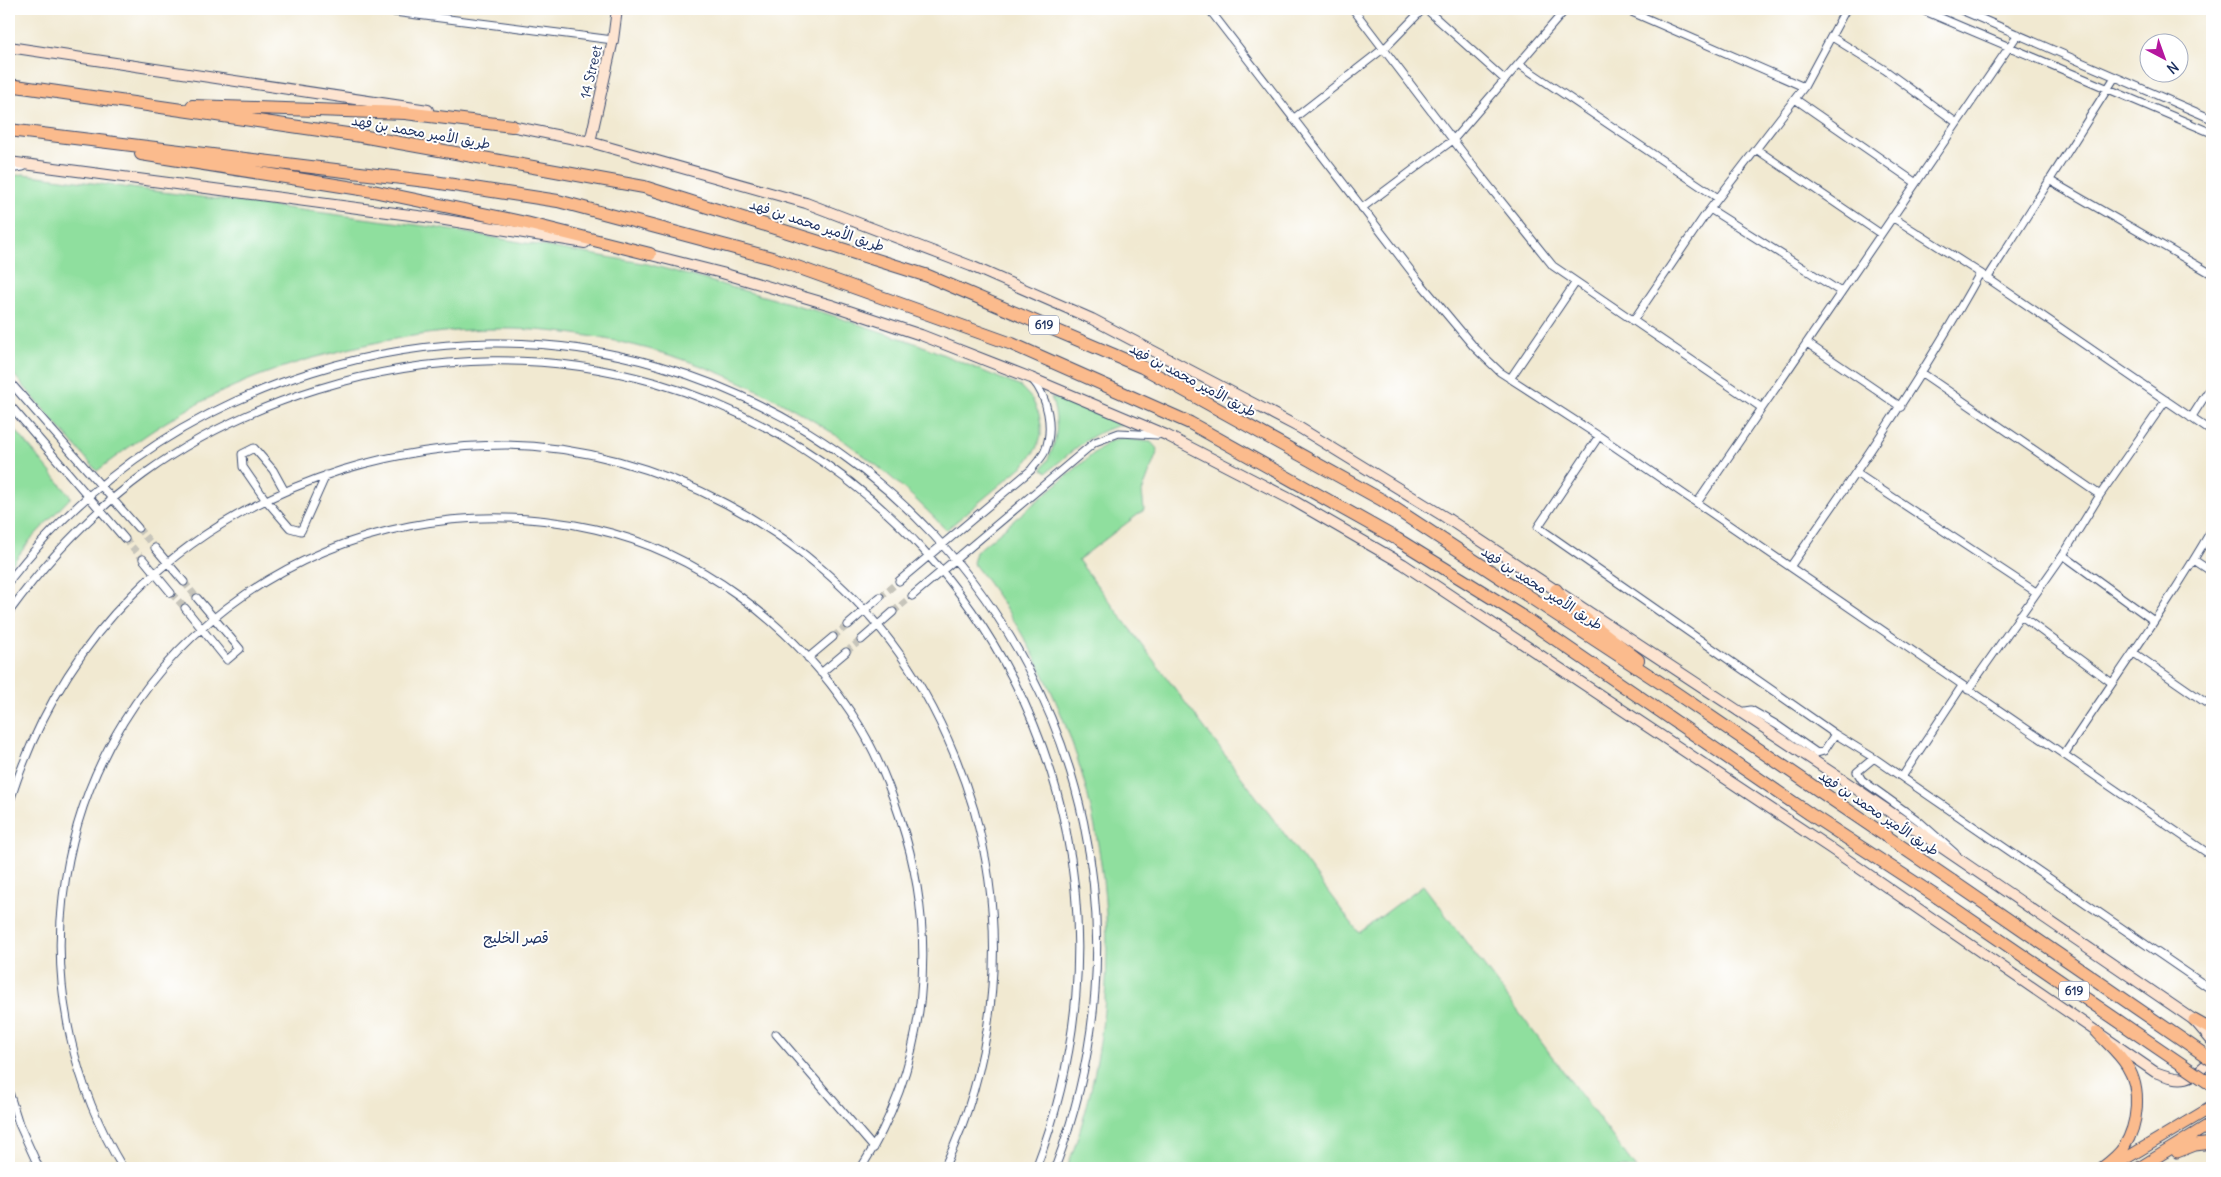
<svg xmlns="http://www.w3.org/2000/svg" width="2221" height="1177" viewBox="0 0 2221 1177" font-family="Delius,'Playpen Sans Arabic',sans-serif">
  <rect width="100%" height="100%" fill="#fff"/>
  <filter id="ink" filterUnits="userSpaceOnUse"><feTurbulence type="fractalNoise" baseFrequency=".02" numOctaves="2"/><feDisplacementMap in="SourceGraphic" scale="10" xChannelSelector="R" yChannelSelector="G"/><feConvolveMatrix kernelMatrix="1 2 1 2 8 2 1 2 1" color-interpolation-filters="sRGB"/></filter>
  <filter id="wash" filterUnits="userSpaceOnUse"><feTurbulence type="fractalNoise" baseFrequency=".0096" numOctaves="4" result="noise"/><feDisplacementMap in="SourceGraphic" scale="20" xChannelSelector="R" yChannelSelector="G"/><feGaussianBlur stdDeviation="1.12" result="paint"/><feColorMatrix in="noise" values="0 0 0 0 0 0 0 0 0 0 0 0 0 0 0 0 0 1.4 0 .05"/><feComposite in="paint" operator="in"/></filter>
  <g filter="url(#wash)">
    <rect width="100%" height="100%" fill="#f1e9d1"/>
    <!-- green -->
    <path fill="#8fdf9e" stroke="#55877e" d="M23,174L432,227L648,264L828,314L918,344L1021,387L1032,399L1039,414L1041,425V436L1036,449L1025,464L946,530C835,410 677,333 512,329C456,328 399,336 344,350C297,361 250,377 207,399C167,419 132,444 97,471L9,369V177Z
      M1051,397L1083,408L1122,425C1091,431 1071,453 1047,472L1042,469C1058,445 1060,424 1051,397Z
      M9,422L71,497L31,539L9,568Z
      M1120,438L1151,442L1158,450L1142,492L1144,510L1078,560L1359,933L1423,885L1636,1168H1067C1144,966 1108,732 973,563L976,552L1099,449L1108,442Z"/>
  </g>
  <g filter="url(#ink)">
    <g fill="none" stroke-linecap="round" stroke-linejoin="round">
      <!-- minor-tunnel -->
      <path stroke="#c6c4ba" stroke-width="7" stroke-dasharray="7 3.5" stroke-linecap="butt" d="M138,528L155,548
        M125,539L143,559
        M184,582L197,598
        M171,593L185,608
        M880,597L899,581
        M893,612L912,596
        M833,637L848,625
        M846,652L861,640"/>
      <!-- minor casing -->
      <g stroke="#3b4b6f" stroke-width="9">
        <path id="minor" d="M395,9L394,12L613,40
          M1209,9L1418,280L1474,347L1500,372L1599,436L2212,856
          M1353,9L1473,166L1553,266L1762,408
          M1426,9L1505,80
          M1625,9L1804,87
          M1920,9L2212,133
          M1959,9L2212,119
          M1832,37L1885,70L1957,123
          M1519,64L1718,198
          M1795,99L1916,183
          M1293,119L1388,45L1423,9
          M1756,149L1881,234
          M9,169L23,167
          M2049,180L2212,274
          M1362,208L1453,140L1566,9
          M1710,209L1841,292
          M1892,217L1980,273L2212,432
          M1987,279L2115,77
          M1633,321L1703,218L1804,87L1846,9
          M1807,343L1901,407
          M1922,373L2100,495
          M1510,379L1576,282
          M9,381L138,528
          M9,404L125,539
          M2191,418L2212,385
          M1599,436L1538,527L1835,734L1874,758L2212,990
          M1856,473L2036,592
          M284,490L273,470L254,448L242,454L243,467L265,499L290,528L301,531L326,475
          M1697,503L2018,34
          M155,548L184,582
          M2063,555L2154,621
          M143,559L171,593
          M2194,560L2212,572
          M1790,567C1857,472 1923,376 1980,273
          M9,581C88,479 188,411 312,372C798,220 1236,694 1055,1168
          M899,581L1031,470C1035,464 1042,458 1045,451C1054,428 1048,397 1032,379
          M912,596L1095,442L1119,433L1158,435
          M185,608L227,660L240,649L197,598
          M9,612C90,501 185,430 317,389C795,240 1214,705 1036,1168
          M2020,615L2112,683
          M848,625L880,597
          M861,640L893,612
          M2134,653L2212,707
          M808,658L833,637
          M821,673L846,652
          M1968,690L2063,555L2100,495L2166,400
          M1738,712L1751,710L1777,725L1817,753L1824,751L1835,734
          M2064,755C2113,680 2167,607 2212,529
          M1874,758L1857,772L1862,780L1919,821L1955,853
          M1902,777L1962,686
          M9,804C61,638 175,523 342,470C395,454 451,445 506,445C656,447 813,531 899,653C933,701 957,754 974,810C1008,928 997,1058 944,1168
          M776,1034L874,1148
          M9,1092L19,1124L39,1168
          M123,1168C74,1088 52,990 63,897C93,637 343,472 595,529C698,552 792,624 850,711C872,743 888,781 900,818C939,936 929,1062 861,1168"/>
      </g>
      <!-- secondary casing -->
      <g stroke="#3b4b6f" stroke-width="12">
        <path id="secondary" d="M9,47L428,110
          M506,125L590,142L806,203L971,266L1092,319L1300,428L1445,517L1849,784L2194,1020L2212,1041
          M590,142L613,40L617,9
          M9,162L433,218L585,243
          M643,253L722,273L831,305L921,335L1031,378L1166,435L1294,501L1403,564L1833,850L2155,1072C2184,1083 2190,1081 2212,1059"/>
      </g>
      <!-- primary casing -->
      <g stroke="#3b4b6f" stroke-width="13">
        <path id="primary" d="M2194,1020L2212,1030
          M2097,1032C2107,1043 2120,1054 2127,1066C2142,1089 2138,1125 2124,1147C2118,1156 2110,1162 2102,1168
          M2177,1152L2195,1145L2212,1143
          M2113,1166L2212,1107
          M2139,1168L2212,1123"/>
      </g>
      <!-- motorway casing -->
      <g stroke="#3b4b6f" stroke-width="14">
        <path id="motorway" d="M9,85L361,136L644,187L928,276L1142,367L1382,500L1670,689L1952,881
          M192,106L405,113L512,126
          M9,130L434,182L558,201L772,258L1012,344L1190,423L1397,539L1523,617L1810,814L1937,897
          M141,154L373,191L526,223L650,254
          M1556,590L1565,603L1638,660"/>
      </g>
      <!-- minor -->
      <use href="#minor" stroke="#fff" stroke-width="7"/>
      <!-- secondary -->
      <use href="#secondary" stroke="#fde4d1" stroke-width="10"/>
      <!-- primary -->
      <use href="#primary" stroke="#fbbb8d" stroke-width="11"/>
      <!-- motorway -->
      <use href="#motorway" stroke="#fbbb8d" stroke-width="12"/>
      <!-- motorway-bridge casing -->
      <g stroke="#3b4b6f" stroke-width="14" stroke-linecap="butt">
        <path id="motorway-bridge" d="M1952,881L2212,1060
          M1937,897L2212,1085"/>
      </g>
      <!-- motorway-bridge -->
      <use href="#motorway-bridge" stroke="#fbbb8d" stroke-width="12"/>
    </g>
  </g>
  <g text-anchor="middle" stroke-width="4" stroke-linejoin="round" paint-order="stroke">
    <!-- shield labels -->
    <g fill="#fff" stroke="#5f6d8e" stroke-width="1">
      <rect x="1029" y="315.5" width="30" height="19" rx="4"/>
      <rect x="2059" y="981.5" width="30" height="19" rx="4"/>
    </g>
    <g font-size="12" font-weight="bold" fill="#1b2f5e">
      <text x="1044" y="329">619</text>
      <text x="2074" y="995">619</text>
    </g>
    <!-- street labels -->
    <g font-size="14" fill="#1b2f5e" stroke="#fff">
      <text transform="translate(591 72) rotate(-77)" y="5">14 Street</text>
      <text transform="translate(421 132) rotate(10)" y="5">طريق الأمير محمد بن فهد</text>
      <text transform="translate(817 225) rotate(18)" y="5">طريق الأمير محمد بن فهد</text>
      <text transform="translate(1193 380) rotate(28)" y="5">طريق الأمير محمد بن فهد</text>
      <text transform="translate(1542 588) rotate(33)" y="5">طريق الأمير محمد بن فهد</text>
      <text transform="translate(1879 813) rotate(34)" y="5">طريق الأمير محمد بن فهد</text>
    </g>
    <!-- neighbourhood labels -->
    <g font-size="15" fill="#1b2f5e" stroke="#fff">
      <text x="516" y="943">قصر الخليج</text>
    </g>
  </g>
  <!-- margin -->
  <rect width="2221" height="1177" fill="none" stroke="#fff" stroke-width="30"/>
  <!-- north arrow -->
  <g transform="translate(2164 58) rotate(139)"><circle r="24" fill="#ffffff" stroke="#a4acbf"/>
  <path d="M0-4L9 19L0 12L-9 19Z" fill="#b5179e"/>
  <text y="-8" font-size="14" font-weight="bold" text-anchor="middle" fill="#1b2f5e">N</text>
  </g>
</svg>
